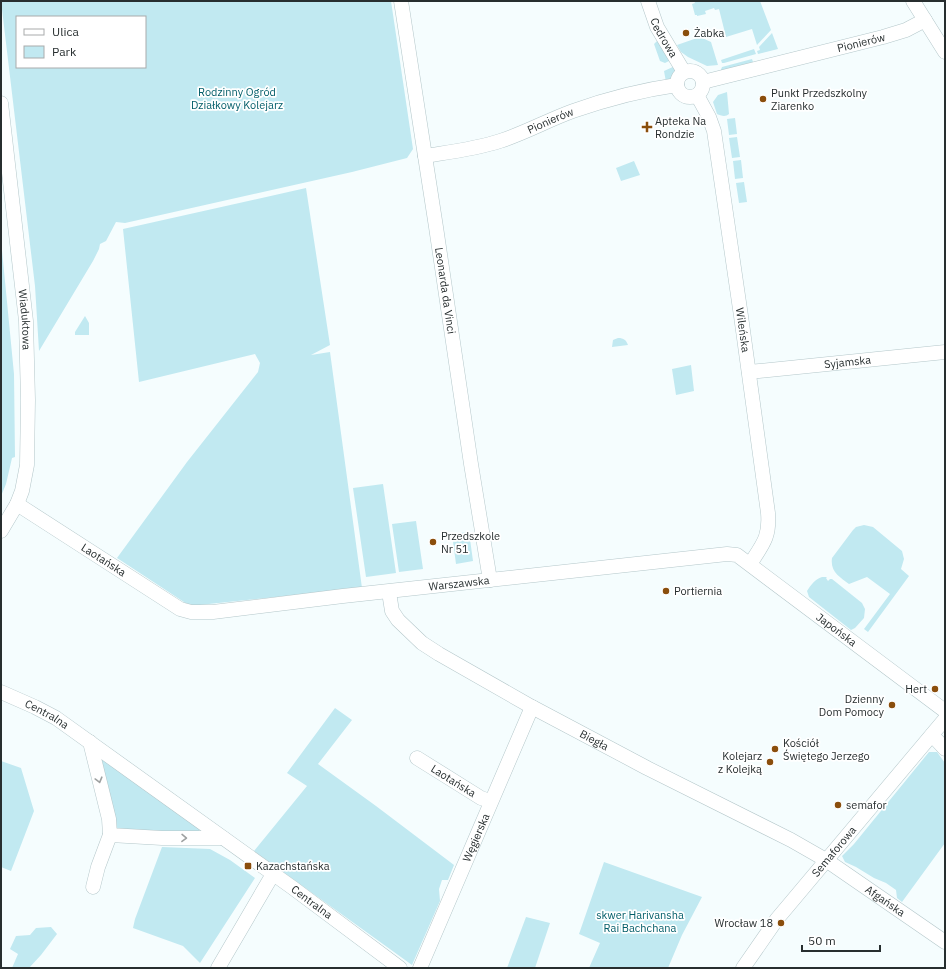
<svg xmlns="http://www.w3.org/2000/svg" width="946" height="969" viewBox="0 0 946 969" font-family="'IBM Plex Sans',sans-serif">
  <rect width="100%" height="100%" fill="#f5fdfe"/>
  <!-- green -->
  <path fill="#c1e9f1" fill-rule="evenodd" d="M1,1H391L413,149L407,158L352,172L125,223L116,222L106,241L100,244L99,249L93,261L39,351L35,286ZM17,17H145V67H17Z
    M694,1H760L771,30L757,45L752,29L726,37L719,9L715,10L714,8L705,11L706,14L697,16V15H695L692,4L695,3Z
    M772,33L778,49L758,54L757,51L760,50L759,47Z
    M700,37L711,42L718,65L707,66L688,57L681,52L677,45Z
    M657,41L662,44L671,60L665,63L660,61L654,44Z
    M754,49L756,54L724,63H722L721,60Z
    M752,59L754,65L720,72L722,67Z
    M675,66V71L673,79L666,82L664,71Z
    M727,92L729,114C726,117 721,116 717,114L713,102L718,95Z
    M735,118L737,134L729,135L727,119Z
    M737,137L740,157L732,158L729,138Z
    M741,160L743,178L735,179L733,161Z
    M634,161L640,175L621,181L616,168Z
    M744,182L747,202L739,203L736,183Z
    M306,188L330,345L311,355L330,352L362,588L190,606L117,558L187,462L258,372L260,363L255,354L139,382L123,229Z
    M1,240L14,374L15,457L12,458L6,484L1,496Z
    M85,316L89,323V335H75V332Z
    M618,338C624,338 626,340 628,345L612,347L613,340Z
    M691,365L694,391L676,395L672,369Z
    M383,484L396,573L366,577L353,488Z
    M416,521L423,569L399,572L392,524Z
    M864,525L873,527L902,551L904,559L901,569L909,576L868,632L864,629L890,594L867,577L849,584C840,577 830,572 832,558L853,530L856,527Z
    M469,532L473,561L456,564L452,534Z
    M822,577H827L826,578L828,581L830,579H832L862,603L865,609L864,618L855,628L851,630L809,597L807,591C811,585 815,579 822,577Z
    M335,708L352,720L318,764L376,806L454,865L448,880H442L439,889L440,901L412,965L254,851L307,786L287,773Z
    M929,752H937L945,763V843L902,902L897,898L896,890L886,883L874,878L856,867L845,862L842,856L854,844Z
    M102,758L200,828L199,832L119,830L115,825L100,759Z
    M1,761L21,768L34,811L11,871L1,867Z
    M162,847L210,849L230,860L255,878L200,963L183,946L133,928L135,919Z
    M604,862L702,897L682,935L668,968H589L600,943L579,934Z
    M526,917L550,923L535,968H507Z
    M51,927L57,934L41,955L29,968H12L18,954L10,949L16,936L30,935L36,928Z"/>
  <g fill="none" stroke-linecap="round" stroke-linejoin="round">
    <!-- minor casing -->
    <g stroke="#b4c7ca" stroke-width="15">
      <g id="minor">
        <path id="s1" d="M401,1L436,227L471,464L490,580"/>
        <path id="s2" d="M648,1L657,27L684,72"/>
        <path d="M913,1L945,52"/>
        <circle cx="690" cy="84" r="13"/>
        <path id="s3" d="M703,82L883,37L906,30L925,20"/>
        <path id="s4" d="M697,95L709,117L714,131L741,316L768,513C770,537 763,544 750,564"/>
        <path id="s5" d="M1,103L26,321L28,400L27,465L22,491L17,504L1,531"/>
        <path id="s6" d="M425,156C450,152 476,149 500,141C525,133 548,120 573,111C607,99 642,90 677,85"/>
        <path id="s7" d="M749,372L945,352"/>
        <path id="s8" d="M17,504L180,609L191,612H213L343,596L727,554L737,555L945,711"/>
        <path id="s9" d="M389,592L392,611L398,620L422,643L439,654L532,707L647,768L791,840L826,860L945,942"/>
        <path id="s10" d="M1,692L35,707L56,718L293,888L400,968"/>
        <path d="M932,735L945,749"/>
        <path d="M90,742L109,819L110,835L162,838H223"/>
        <path id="s11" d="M417,758L481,798L490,801"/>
        <path d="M93,887L98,867L110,835"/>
        <path d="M218,968L273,874"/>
        <path id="s12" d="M420,968L532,707"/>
        <path id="s13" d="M743,968L777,919L793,900L945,719"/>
      </g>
    </g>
    <!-- minor -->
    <use href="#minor" stroke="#fff" stroke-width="14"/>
  </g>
  <!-- one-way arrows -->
  <defs><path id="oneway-chevron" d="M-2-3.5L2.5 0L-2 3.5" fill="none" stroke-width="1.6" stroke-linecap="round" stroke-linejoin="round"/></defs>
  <g stroke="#9ea1a1">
    <use href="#oneway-chevron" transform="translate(99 780) rotate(75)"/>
    <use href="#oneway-chevron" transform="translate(184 838) rotate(1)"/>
  </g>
  <!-- markers -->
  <g fill="#8a4e0c" stroke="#fff" stroke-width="1.5">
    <circle cx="686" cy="33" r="4"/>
    <circle cx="763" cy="99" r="4"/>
    <path d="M645 121h4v4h4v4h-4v4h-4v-4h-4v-4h4z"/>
    <circle cx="433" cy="542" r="4"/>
    <circle cx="666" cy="591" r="4"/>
    <circle cx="935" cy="689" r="4"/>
    <circle cx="892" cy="705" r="4"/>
    <circle cx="775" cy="749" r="4"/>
    <circle cx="770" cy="762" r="4"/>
    <circle cx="838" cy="805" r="4"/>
    <rect x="244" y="862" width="8" height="8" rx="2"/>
    <circle cx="781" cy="923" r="4"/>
  </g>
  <g text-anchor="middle" stroke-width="3.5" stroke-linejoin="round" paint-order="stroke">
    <!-- poi labels -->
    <g font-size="11" fill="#272e2f" stroke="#fff" text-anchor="start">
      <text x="694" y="37">Żabka</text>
      <text x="771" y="97">Punkt Przedszkolny<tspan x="771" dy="13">Ziarenko</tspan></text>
      <text x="655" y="125">Apteka Na<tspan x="655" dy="13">Rondzie</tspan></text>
      <text x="441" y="540">Przedszkole<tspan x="441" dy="13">Nr 51</tspan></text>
      <text x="674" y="595">Portiernia</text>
      <text x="927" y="693" text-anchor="end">Hert</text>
      <text x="884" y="703" text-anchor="end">Dzienny<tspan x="884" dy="13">Dom Pomocy</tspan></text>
      <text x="783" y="747">Kościół<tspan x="783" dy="13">Świętego Jerzego</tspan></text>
      <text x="762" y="760" text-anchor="end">Kolejarz<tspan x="762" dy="13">z Kolejką</tspan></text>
      <text x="846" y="809">semafor</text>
      <text x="256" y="870">Kazachstańska</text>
      <text x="773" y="927" text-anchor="end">Wrocław 18</text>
    </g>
    <!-- street labels -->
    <g font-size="11" fill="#272e2f" stroke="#fff">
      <text dy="4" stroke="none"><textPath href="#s2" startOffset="40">Cedrowa</textPath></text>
      <text dy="4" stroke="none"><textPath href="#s3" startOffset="163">Pionierów</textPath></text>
      <text dy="4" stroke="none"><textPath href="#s6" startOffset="131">Pionierów</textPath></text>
      <text dy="4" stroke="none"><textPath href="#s1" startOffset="293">Leonarda da Vinci</textPath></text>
      <text dy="4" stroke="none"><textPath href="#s5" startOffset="218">Wiaduktowa</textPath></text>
      <text dy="4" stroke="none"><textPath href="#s4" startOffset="241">Wileńska</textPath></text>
      <text dy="4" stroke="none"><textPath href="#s7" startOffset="99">Syjamska</textPath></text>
      <text dy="4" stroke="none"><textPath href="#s8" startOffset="103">Laotańska</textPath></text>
      <text dy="4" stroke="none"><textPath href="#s8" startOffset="475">Warszawska</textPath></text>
      <text dy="4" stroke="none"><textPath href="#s8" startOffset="879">Japońska</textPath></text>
      <text dy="4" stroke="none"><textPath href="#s10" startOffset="51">Centralna</textPath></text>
      <text dy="4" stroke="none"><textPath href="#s9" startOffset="261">Biegła</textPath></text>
      <text dy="4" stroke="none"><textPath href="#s11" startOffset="43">Laotańska</textPath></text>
      <text dy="4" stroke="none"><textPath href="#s12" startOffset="142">Węgierska</textPath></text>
      <text dy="4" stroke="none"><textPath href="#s13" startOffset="148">Semaforowa</textPath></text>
      <text dy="4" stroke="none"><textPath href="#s9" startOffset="594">Afgańska</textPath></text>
      <text dy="4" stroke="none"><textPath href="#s10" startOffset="376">Centralna</textPath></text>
    </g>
    <!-- park labels -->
    <g font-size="11" fill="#005c68" stroke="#fff">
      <text x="237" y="96">Rodzinny Ogród<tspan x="237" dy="13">Działkowy Kolejarz</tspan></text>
      <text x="640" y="919">skwer Harivansha<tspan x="640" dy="13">Rai Bachchana</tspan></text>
    </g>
  </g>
  <!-- border -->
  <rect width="946" height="969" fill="none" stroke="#272e2f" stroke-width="4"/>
  <!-- legend -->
  <rect x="16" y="16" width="130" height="52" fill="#ffffff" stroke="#a9abac"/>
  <rect x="24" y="29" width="20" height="6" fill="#ffffff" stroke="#a9abac"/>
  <text x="52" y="36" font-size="12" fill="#272e2f">Ulica</text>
  <rect x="24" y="46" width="20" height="12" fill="#c1e9f1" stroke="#a9abac"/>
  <text x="52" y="56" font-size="12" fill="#272e2f">Park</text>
  <!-- scale -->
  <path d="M802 945v6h78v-6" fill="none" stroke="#272e2f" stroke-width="2"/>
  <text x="808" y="945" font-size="12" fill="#272e2f" stroke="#ffffff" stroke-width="3" paint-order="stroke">50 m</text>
</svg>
